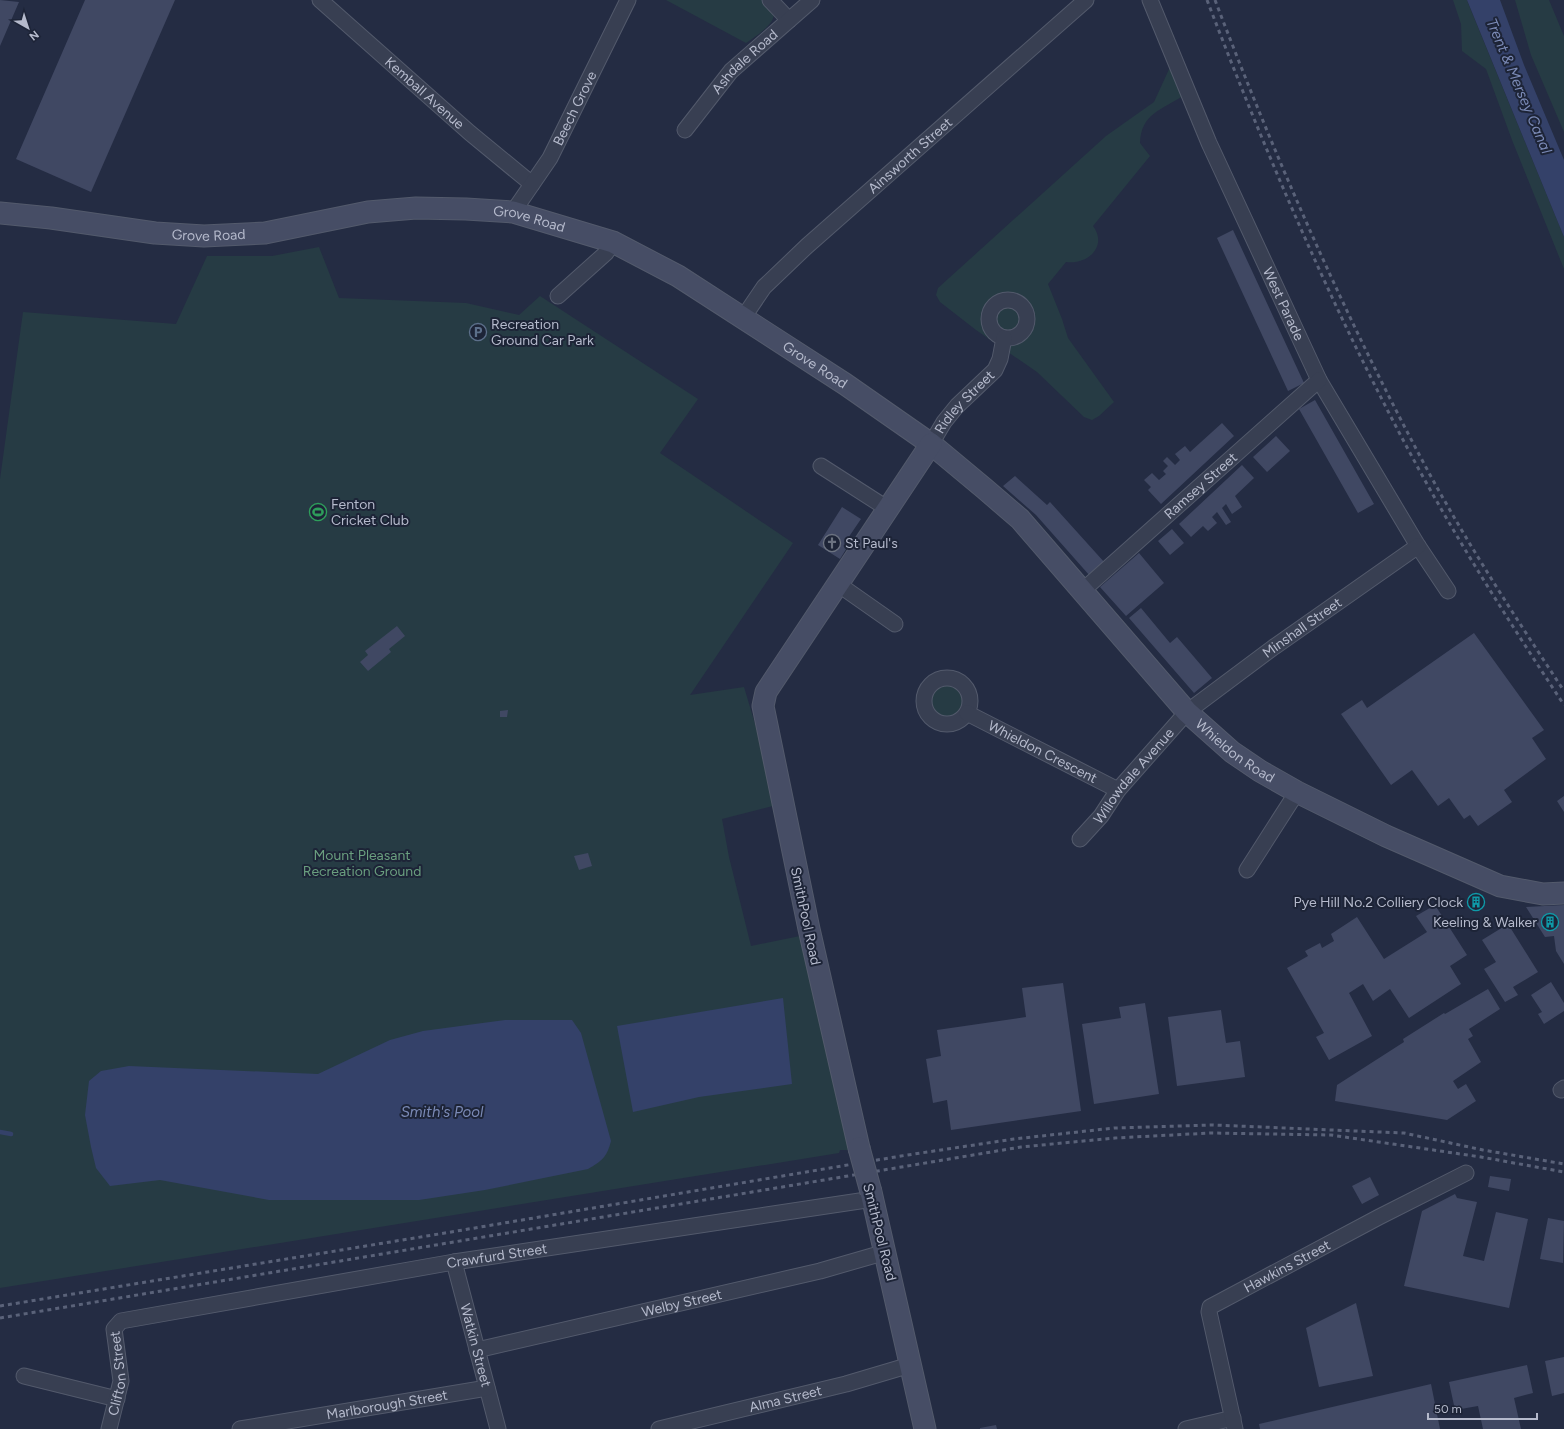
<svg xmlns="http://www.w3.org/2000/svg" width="1564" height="1429" viewBox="0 0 1564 1429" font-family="Figtree,sans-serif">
  <rect width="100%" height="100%" fill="#242c43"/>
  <!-- green -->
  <path fill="#263b44" d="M666,0H763C766,4 771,8 773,12C778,23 753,38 746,43Z
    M1453,0H1467L1468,3L1564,237V269L1512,140L1486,69L1462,51L1461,24Z
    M1515,0H1549L1564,36V132L1531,55Z
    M1171,65L1183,96C1161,110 1141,114 1140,143L1150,156L1093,226C1108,246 1088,265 1066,262L1048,284L1062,319L1068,338L1114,402L1099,416L1092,420L1084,417L1037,372L976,330L940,302L936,295L938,288L1106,136L1154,102Z
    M319,247L339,298L466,303L519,315L540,296L698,399L660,453L793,543L690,695L744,687L761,744L773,806L722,819L729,857L751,946L800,936L851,1150H840L839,1153L0,1288V479L23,312L176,324L207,256H272Z
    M931 701a16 16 0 1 1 32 0a16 16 0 1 1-32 0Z"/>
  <!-- water -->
  <path fill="#344169" d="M1467,0H1500L1524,65L1564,160V237Z
    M783,998L792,1084L699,1097L633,1112L617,1026Z
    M505,1020H572L581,1033L611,1141C607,1157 602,1161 588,1169L485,1190L419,1200H269L160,1180L110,1186L96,1168L91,1147L85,1115L89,1081L101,1071L129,1066L318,1074L390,1040L423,1031Z"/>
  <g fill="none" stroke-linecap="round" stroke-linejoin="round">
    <!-- stream -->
    <path stroke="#344169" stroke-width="4.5" d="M0,1132L11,1134"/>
  </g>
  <!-- building -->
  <path fill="#404863" d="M0,0L19,2L0,46Z
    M85,0H175L91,192L16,159Z
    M1233,230L1304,383L1288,391L1217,238Z
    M1315,400L1374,504L1358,513L1299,409Z
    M1222,423L1234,436L1161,504L1148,490L1151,487L1144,480L1152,473L1159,480L1166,474L1163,471L1168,466L1163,461L1167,457L1175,465L1180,460L1175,454L1185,446L1190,452Z
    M1276,436L1290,451L1267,472L1253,457Z
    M1242,465L1254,478L1235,496L1242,507L1232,514L1226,504L1222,508L1231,522L1226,525L1217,512L1212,517L1217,523L1208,531L1203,526L1191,537L1179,524Z
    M1015,476L1047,505L1050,502L1105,563L1090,576L1036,515L1003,486Z
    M842,507L861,519L844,544L848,546L840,559L818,545Z
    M1172,529L1184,543L1170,555L1158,541Z
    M1139,553L1164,583L1126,616L1100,587Z
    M1141,608L1170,643L1177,637L1212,678L1194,693L1129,618Z
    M397,626L405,636L389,649L391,652L368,671L360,662L368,655L365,651Z
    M1474,633L1544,730L1532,738L1546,759L1504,790L1512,802L1478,826L1470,815L1464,819L1449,798L1438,806L1412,770L1391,785L1341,714L1362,700L1367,708Z
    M508,710L507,717H500V711Z
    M1564,796V812L1557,801Z
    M588,853L592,866L579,870L574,856Z
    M1435,905L1467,955L1450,966L1461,984L1409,1018L1390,989L1373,1001L1363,984L1349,993L1372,1036L1329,1060L1316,1037L1324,1033L1287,968L1308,956L1305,951L1320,943L1322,948L1334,941L1331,934L1357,917L1384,959L1427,932L1416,916Z
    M1564,905V964L1556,951L1554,936L1545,937L1526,907Z
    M1508,924L1538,972L1513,987L1518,995L1505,1002L1484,969L1496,962L1482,940Z
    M1551,982L1564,1003V1011L1544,1024L1538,1014L1542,1012L1531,995Z
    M1063,983L1081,1111L951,1130L947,1100L933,1103L926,1059L941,1056L937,1030L1026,1017L1022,988Z
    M1488,989L1500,1009L1469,1029L1473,1036L1468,1039L1481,1062L1453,1081L1458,1089L1466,1084L1476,1101L1447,1120L1335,1101L1337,1085L1404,1042L1403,1039L1444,1013L1445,1014Z
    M1145,1003L1159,1094L1094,1104L1082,1024L1121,1018L1119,1007Z
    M1221,1010L1226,1043L1240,1041L1245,1077L1177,1086L1168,1017Z
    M1490,1176L1511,1179L1509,1191L1488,1187Z
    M1370,1177L1379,1195L1362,1204L1352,1186Z
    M1455,1194L1457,1198L1477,1202L1463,1256L1484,1261L1496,1212L1528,1219L1509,1308L1404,1286L1422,1211Z
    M1548,1218L1564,1221L1563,1263L1540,1259Z
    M1356,1303L1373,1376L1319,1387L1306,1328Z
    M1564,1357V1393L1552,1396L1545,1361Z
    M1527,1365L1533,1393L1514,1398L1521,1429H1483L1478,1406L1455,1410L1449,1382Z
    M1431,1384L1440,1429H1260L1259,1424Z
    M996,1425L997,1429H980V1428Z"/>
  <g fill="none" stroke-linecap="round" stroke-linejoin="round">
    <!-- street casing -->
    <g stroke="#535a6c" stroke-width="17">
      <g id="street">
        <path id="s1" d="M320,0L470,133L532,184"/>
        <path d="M770,0L789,20"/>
        <path id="s2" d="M1150,0L1209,143L1319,380L1418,546L1448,591"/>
        <path id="s3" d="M685,130L731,71L812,0"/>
        <path id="s4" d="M513,212L550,158L628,0"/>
        <path d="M558,296L606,253L613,242"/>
        <circle cx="1008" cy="319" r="19"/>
        <path id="s5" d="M743,318L764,287L807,246L1086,0"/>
        <path id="s6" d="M931,444L944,422L957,406L995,370L1000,359L1004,338"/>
        <path d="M821,466L888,509"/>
        <path d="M838,584L895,624"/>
        <path id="s7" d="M1081,592L1319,380"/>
        <circle cx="947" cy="701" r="23"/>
        <path id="s8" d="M967,713L1118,790"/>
        <path id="s9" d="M1080,839L1101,816L1118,790L1187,712L1274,647L1418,546"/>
        <path d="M1247,870L1297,792"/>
        <path d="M1561,1090L1564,1088"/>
        <path id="s10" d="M454,1262L498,1429"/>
        <path id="s11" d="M477,1350L820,1271L886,1252"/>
        <path d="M24,1376L117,1399"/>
        <path id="s12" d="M109,1429L121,1381L114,1329L121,1321L454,1262L873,1199"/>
        <path id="s13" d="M240,1429L487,1388"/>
        <path id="s14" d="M659,1429L846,1384L910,1365"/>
        <path d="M1186,1429L1233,1418"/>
        <path id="s15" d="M1235,1429L1209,1312L1210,1307L1379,1217L1466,1173"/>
      </g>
    </g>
    <!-- secondary casing -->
    <g stroke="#535a6c" stroke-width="23">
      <g id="secondary">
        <path id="s16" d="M0,213L51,218L155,233L204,236L265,233L368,212L416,208L466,209L513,212L613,242L678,276L845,384L931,444L985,489L1020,519L1187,712L1232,752L1260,771L1297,792L1386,836L1500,886L1543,894L1564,893"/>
        <path d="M859,1148L809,929L763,706L766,692L931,444"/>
        <path d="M871,1192L925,1429"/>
      </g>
    </g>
    <!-- street -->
    <use href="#street" stroke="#383f52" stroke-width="15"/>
    <!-- secondary -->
    <use href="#secondary" stroke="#464d65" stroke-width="21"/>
    <!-- rail -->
    <path stroke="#5a6279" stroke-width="3" stroke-dasharray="4 4" stroke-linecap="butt" d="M1207,0C1268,159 1335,315 1416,464C1461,547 1512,626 1564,705
      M1215,0C1275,157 1342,310 1421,458C1464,539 1514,615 1564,691
      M0,1306L445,1233L901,1156L1014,1139L1114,1128L1213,1125L1404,1133L1483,1150L1564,1164
      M0,1318L1021,1147L1115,1138L1210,1133L1331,1135L1481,1157L1564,1172"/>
    <!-- secondary-bridge casing -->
    <g stroke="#535a6c" stroke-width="23" stroke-linecap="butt">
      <path id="secondary-bridge" d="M859,1148L871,1192"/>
    </g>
    <!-- secondary-bridge -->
    <use href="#secondary-bridge" stroke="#464d65" stroke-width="21"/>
  </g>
  <!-- icons -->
  <defs>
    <g id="parking-ring" transform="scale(0.9)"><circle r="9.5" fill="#1d2437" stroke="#5c6f8a" stroke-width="1.5"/><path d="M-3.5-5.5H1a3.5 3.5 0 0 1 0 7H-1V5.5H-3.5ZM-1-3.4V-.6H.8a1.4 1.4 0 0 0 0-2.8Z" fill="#5c6f8a"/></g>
    <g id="stadium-ring" transform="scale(0.9)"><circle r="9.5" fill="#1d2437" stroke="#2e9e5b" stroke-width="1.5"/><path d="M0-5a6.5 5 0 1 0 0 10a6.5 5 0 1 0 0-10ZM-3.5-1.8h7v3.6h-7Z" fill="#2e9e5b"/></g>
    <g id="church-ring" transform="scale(0.9)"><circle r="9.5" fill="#1d2437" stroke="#6b7280" stroke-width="1.5"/><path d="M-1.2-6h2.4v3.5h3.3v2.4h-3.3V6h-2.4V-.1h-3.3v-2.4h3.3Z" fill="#6b7280"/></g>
    <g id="building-ring" transform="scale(0.9)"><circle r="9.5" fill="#1d2437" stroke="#0f9aa8" stroke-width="1.5"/><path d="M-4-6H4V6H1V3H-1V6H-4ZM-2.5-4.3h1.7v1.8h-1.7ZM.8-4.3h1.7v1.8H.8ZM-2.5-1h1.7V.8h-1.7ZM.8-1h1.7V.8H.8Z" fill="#0f9aa8"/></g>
  </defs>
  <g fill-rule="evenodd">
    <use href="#parking-ring" x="478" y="332"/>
    <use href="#stadium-ring" x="318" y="512"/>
    <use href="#church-ring" x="832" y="543"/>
    <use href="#building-ring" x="1476" y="902"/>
    <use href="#building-ring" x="1550" y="922"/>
  </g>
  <g text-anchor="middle" stroke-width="4" stroke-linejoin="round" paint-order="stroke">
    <!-- street labels -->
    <g font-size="14" fill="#b5bacc" stroke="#1d2437">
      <text dy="5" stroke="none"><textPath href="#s3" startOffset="91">Ashdale Road</textPath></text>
      <text dy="5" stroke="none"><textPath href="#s1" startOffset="140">Kemball Avenue</textPath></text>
      <text dy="5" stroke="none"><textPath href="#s4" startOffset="121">Beech Grove</textPath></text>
      <text dy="5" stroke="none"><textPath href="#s5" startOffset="234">Ainsworth Street</textPath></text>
      <text dy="5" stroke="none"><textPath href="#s16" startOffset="534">Grove Road</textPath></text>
      <text dy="5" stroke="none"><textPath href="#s16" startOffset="210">Grove Road</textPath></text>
      <text dy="5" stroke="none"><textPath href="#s2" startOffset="332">West Parade</textPath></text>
      <text dy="5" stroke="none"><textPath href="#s16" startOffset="858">Grove Road</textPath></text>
      <text dy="5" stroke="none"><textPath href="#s6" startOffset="54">Ridley Street</textPath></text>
      <text dy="5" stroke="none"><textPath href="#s7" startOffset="160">Ramsey Street</textPath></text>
      <text dy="5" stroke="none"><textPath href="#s9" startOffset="309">Minshall Street</textPath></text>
      <text dy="5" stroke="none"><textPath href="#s16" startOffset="1432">Whieldon Road</textPath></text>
      <text dy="5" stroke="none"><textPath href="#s8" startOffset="85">Whieldon Crescent</textPath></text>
      <text dy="5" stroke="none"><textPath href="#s9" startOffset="83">Willowdale Avenue</textPath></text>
      <text transform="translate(806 916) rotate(78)" y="5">SmithPool Road</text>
      <text transform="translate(880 1232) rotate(76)" y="5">SmithPool Road</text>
      <text dy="5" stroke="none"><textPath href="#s12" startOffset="494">Crawfurd Street</textPath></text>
      <text dy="5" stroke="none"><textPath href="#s15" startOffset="212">Hawkins Street</textPath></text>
      <text dy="5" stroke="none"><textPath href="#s11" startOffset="210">Welby Street</textPath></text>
      <text dy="5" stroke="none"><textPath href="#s10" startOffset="86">Watkin Street</textPath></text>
      <text dy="5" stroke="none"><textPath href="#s12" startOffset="57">Clifton Street</textPath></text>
      <text dy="5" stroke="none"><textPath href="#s14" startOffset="130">Alma Street</textPath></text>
      <text dy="5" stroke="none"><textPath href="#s13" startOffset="149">Marlborough Street</textPath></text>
    </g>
    <!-- poi labels -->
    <g font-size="14" fill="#b5bacc" stroke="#1d2437" text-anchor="start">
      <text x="491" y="329">Recreation<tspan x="491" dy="16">Ground Car Park</tspan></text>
      <text x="331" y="509">Fenton<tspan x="331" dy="16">Cricket Club</tspan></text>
      <text x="845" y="548">St Paul's</text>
      <text x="1463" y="907" text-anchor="end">Pye Hill No.2 Colliery Clock</text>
      <text x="1537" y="927" text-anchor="end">Keeling &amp; Walker</text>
    </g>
    <!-- park labels -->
    <g font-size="14" fill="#6a9f7f" stroke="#1d2437">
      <text x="362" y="860">Mount Pleasant<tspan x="362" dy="16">Recreation Ground</tspan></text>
    </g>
    <!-- water labels -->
    <g font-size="15" font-style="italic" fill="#7b8ab6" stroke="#1d2437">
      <text transform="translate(1519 86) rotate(67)" y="5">Trent &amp; Mersey Canal</text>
      <text x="442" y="1117">Smith's Pool</text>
    </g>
  </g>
  <!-- north arrow -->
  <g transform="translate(28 28) rotate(141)" stroke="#1d2437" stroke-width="3" paint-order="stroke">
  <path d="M0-3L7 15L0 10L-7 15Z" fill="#b5bacc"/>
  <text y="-6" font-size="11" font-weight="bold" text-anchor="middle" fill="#b5bacc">N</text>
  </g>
  <!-- scale -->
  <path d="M1428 1413v6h109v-6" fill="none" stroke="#b5bacc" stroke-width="2"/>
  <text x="1434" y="1413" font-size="12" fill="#b5bacc" stroke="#1d2437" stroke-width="3" paint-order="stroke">50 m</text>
</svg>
